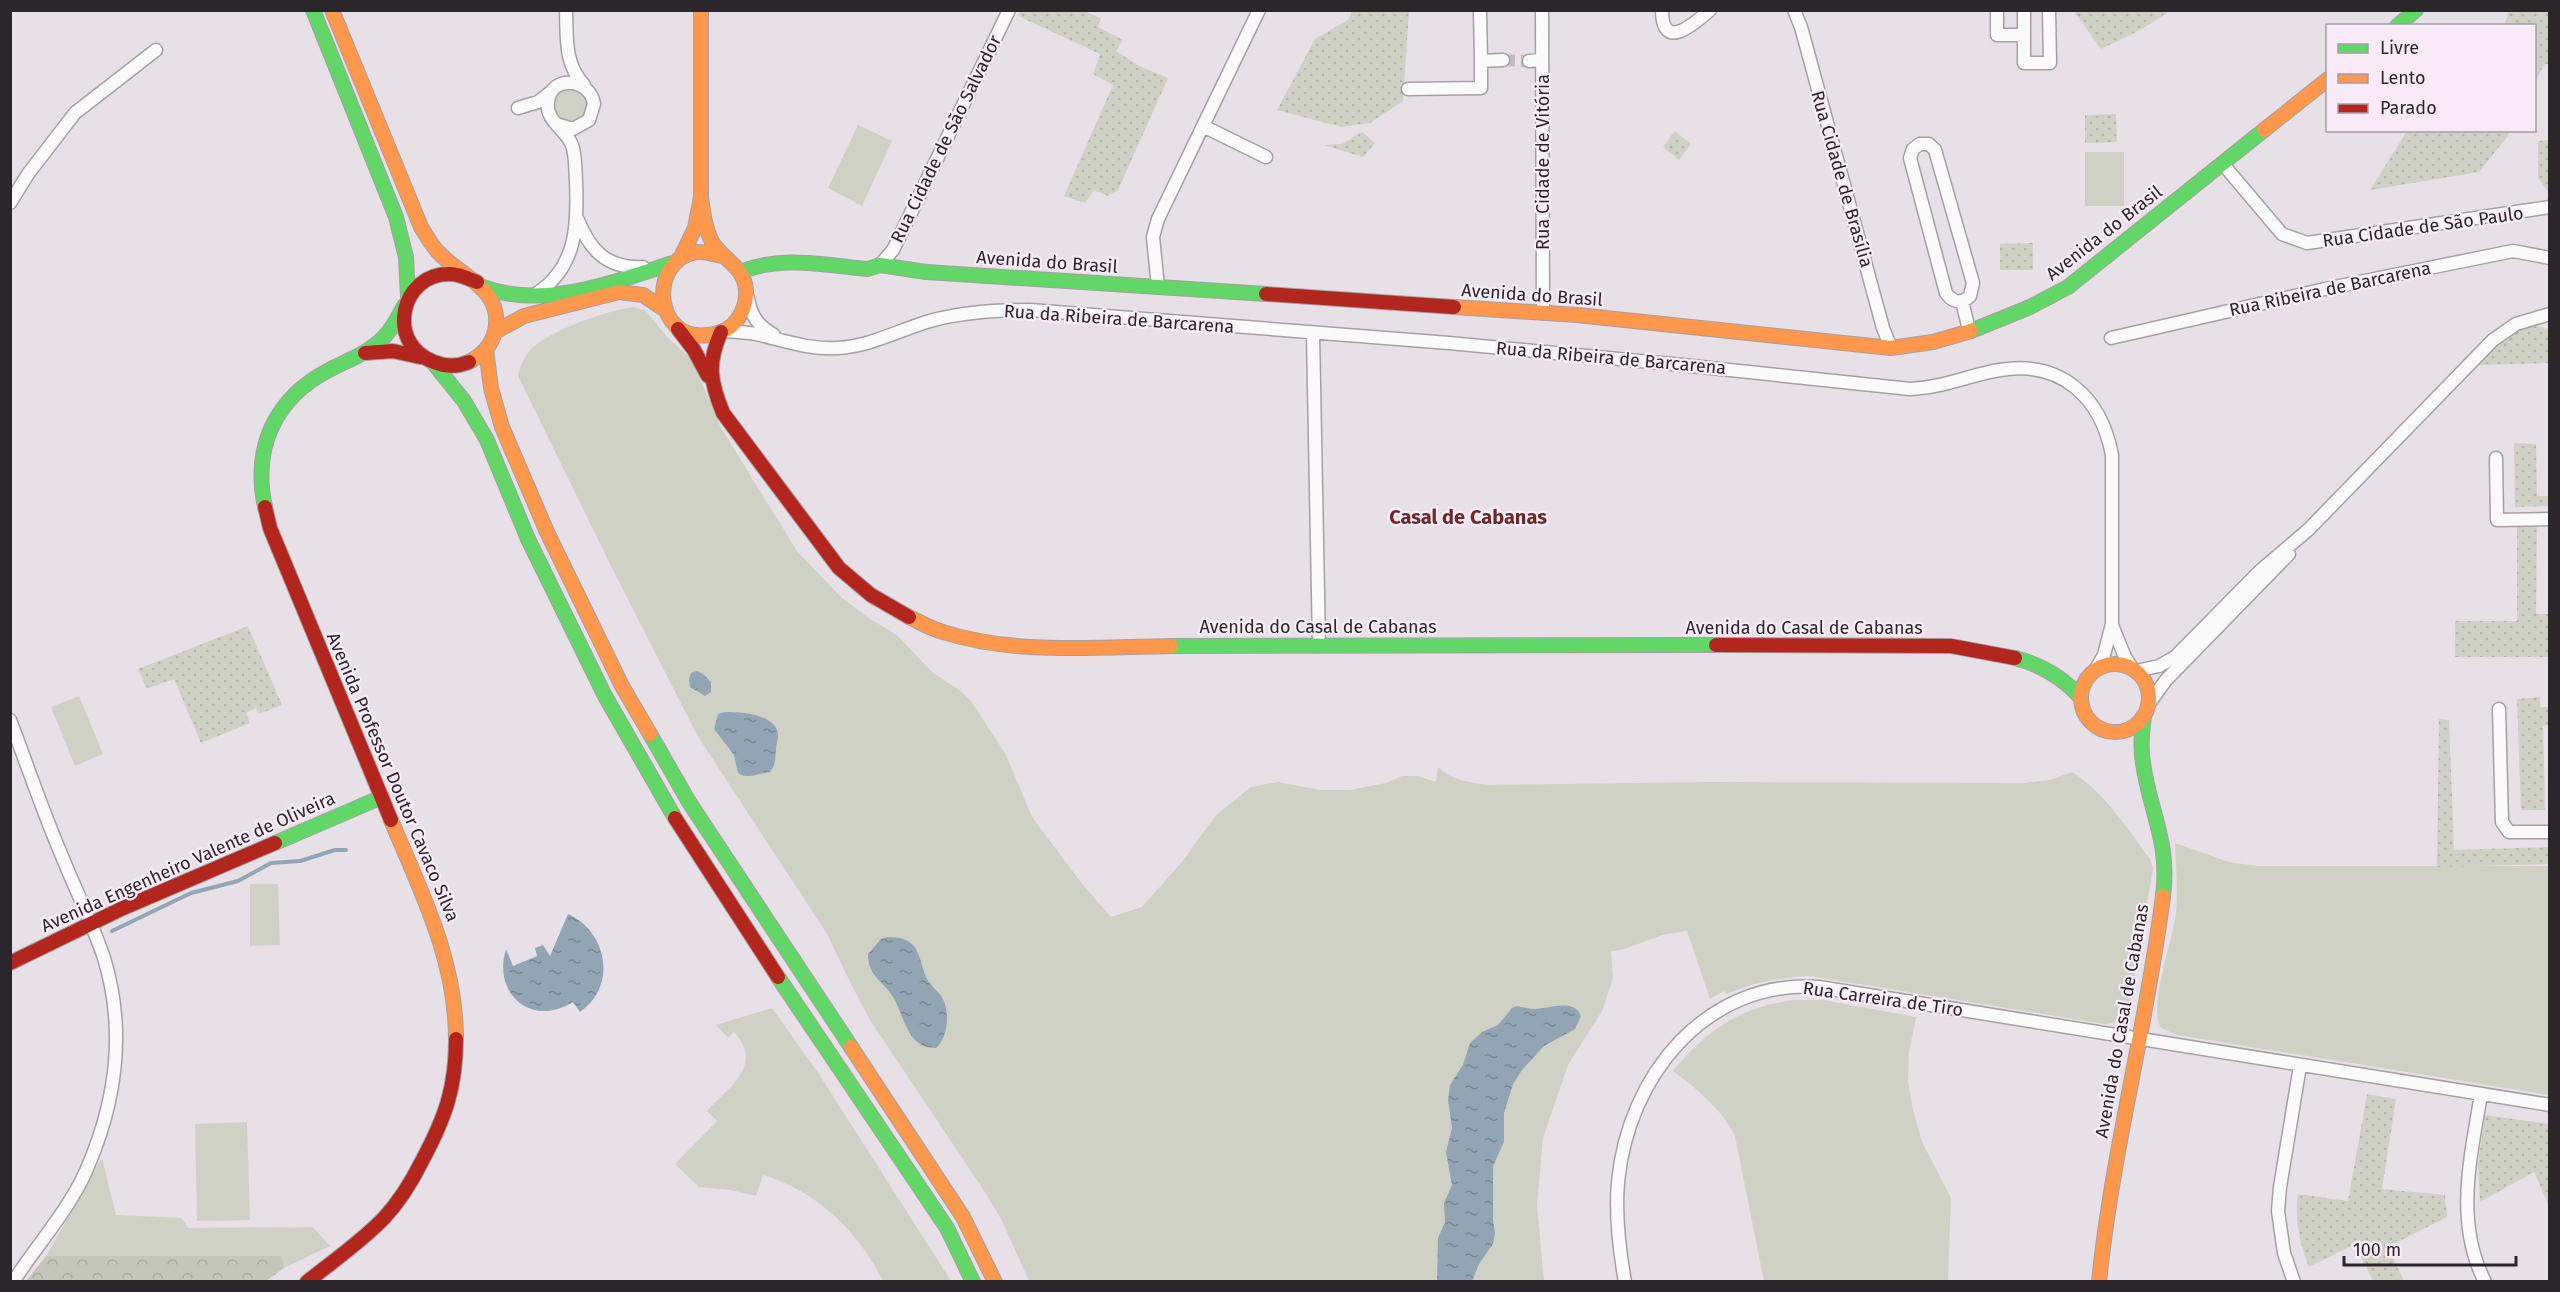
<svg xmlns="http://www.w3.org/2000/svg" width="2560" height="1292" viewBox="0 0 2560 1292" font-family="'Fira Sans',sans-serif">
  <defs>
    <pattern id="forest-crowns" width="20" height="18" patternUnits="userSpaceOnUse" patternTransform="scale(1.5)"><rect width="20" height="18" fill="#c4c6b7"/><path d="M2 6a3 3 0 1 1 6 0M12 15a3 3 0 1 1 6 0" fill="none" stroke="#a9aa9e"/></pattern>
    <pattern id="park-dots" width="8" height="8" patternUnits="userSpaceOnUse" patternTransform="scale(1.5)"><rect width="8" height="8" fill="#cfd1c4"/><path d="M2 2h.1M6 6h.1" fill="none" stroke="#b2b3a9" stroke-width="1.8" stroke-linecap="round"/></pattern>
    <pattern id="water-ripples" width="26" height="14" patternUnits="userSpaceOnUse" patternTransform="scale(1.5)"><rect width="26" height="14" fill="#92a5b5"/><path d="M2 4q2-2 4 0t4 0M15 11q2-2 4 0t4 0" fill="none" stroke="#778693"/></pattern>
  </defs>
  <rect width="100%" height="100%" fill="#e7e1e7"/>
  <!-- grass -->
  <path fill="#cfd1c4" d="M554 105a17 17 0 1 1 34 0a17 17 0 1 1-34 0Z
    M858,125L892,141L862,206L828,188Z
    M2085,152H2124V206H2085Z
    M633,307L645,310L667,337L687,355L695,367L720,426L797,551L841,597L870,619L897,635L933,673L961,691L971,701L1006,755L1032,817L1083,885L1111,917L1142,907L1181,863L1216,815L1251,787L1278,782L1320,790H1350L1386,783L1402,776H1417L1436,782L1438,767C1453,781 1471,783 1491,785L1709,782L2024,783L2050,780L2072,772C2105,793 2127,828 2150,859L2153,869L2130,1003C2124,1016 2120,1023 2105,1024L1810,976C1780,977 1753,983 1726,994L1724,991L1710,999L1687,931L1662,935L1622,950L1611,951L1613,978L1602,1011L1568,1065L1543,1138L1537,1205L1544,1281H1029L1002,1221L987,1195L870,1020L850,982L827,934L697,735L612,568L518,376C520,365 525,355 533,347C555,329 605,311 633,307Z
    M79,696L103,754L75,766L51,707Z
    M2175,843L2229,862L2257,866H2549V1095L2177,1035L2161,1028C2148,1005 2173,941 2176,913C2178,890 2176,867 2175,843Z
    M250,884H278L280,945L250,946Z
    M1794,1000H1823L1916,1017L1909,1052L1908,1082L1913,1110L1922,1142L1951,1198L1948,1281H1764L1735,1136C1720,1107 1698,1090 1673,1071C1706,1030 1741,1007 1794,1000Z
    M772,1008L819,1074L951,1281H883C859,1232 817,1191 763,1175L756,1196L731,1190L699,1187L675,1164L717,1121L707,1111C730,1086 764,1065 734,1032L728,1038L716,1025Z
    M247,1122L250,1220L197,1221L195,1124Z
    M102,1158L116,1215L182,1218L188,1228L313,1227L330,1246L284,1268L282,1256H46Z"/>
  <!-- forest -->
  <path fill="url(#forest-crowns)" d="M46,1256H282L284,1268L266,1281H26Z"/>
  <!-- park -->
  <path fill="url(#park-dots)" d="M1083,11L1101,18L1098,27L1123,40L1116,51L1139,66L1168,78L1118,190L1108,196L1094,190L1085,203L1064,196L1113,85L1093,74L1100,54L1018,16L1020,11Z
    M1352,11H1409L1403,101L1370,123L1341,127L1277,110L1315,39L1348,20Z
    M2074,11H2170L2142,29L2101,49Z
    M2508,11H2549V64H2545L2535,81L2534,26L2505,25Z
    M2116,114L2117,142L2085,143V115Z
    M1675,131L1691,144L1679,160L1663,147Z
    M2407,131V130L2510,131L2507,137L2479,172L2370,190Z
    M1362,132L1375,143L1363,157L1324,145L1342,144Z
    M2549,140H2550L2549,193L2538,178V141Z
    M2033,243V270H2000V244Z
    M2525,324L2549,329V363L2479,365L2503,337Z
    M2514,443L2536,444L2537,496H2549V506L2515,507Z
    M2517,527H2537L2536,614H2549V657H2455V621H2517Z
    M248,626L282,705L259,714L256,708L246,713L250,723L201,743L174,679L149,688L146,687L138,669Z
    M2540,697V707H2550L2549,725L2543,726L2545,810H2521L2517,699Z
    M2439,719L2449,720L2454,850L2549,847V864L2437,867Z
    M2367,1094L2396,1099L2382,1189L2445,1195L2447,1217L2388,1247L2404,1281H2373L2355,1244L2309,1267C2300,1244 2294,1219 2298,1194L2348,1201Z
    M2485,1115L2549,1124V1206L2534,1172L2480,1202L2478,1164Z"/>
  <!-- water -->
  <path fill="url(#water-ripples)" d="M697,671L703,674L711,682V692L705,696L690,687L689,679L691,673Z
    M726,712C741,712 777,714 778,735C778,740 776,745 776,750C775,759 776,764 770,772C759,773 749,780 738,773L734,755L714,729L718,714Z
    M568,914C607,931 618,986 580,1012L573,1002C532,1028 492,994 506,949L513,966L537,956L535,948L543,945L550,956Z
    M889,937C919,937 918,955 926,977C930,986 939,991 943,999C950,1013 948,1038 936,1048C906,1048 905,1016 893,997C882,979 868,977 868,954L881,939Z
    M1517,1006C1522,1007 1527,1008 1532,1009C1547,1010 1574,997 1581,1016L1575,1029L1544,1046L1522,1070L1513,1084L1504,1113V1142L1493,1166V1220L1495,1233L1493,1244L1479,1264L1472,1281H1437L1438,1238L1445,1222L1444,1203L1452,1185L1446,1152L1452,1128L1448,1100L1450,1085L1463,1065L1470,1043L1482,1032L1498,1025L1512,1008Z"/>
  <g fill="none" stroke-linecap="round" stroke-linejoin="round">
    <!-- stream -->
    <path stroke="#92a5b5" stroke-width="4" d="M112,931L191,893L238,881L271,863L300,861L335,850H346"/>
    <!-- street-tunnel -->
    <path stroke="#c1bcc1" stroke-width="12" stroke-dasharray="12 6" stroke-linecap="butt" d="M1503,60L1529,61"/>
    <!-- street casing -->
    <g stroke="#a4a0a4" stroke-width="15">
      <path id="street" d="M566,10C567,37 564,64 584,85
        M1480,10L1481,61
        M1542,10L1543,313
        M1662,10C1662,52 1693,25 1710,10
        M1794,10L1801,27L1883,328L1891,348
        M1997,10V35H2024
        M2024,10V63H2050L2049,10
        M1529,61L1542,60
        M1408,89L1481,88V61L1503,60
        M518,108L538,102L551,92
        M1203,126L1266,157
        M1920,144H1929L1935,150L1973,283L1970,296C1962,304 1953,303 1946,293L1910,158L1913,149Z
        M2222,163L2282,234L2307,243L2550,207
        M10,203L28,174L75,113L156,50
        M578,220C590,251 608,269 643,267
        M880,265L893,250L1009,10
        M1158,287L1153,237L1158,219L1259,10
        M534,295C577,269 578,225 576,181C575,169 576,156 572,145C566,129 545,121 548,102C551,74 590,78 594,104L589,120L573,129L556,124
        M748,298C751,316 758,326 774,335
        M1962,301L1969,330
        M724,331C735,332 746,332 756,334C783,340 809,350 838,348C871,346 899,330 930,321C963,312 996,310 1030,310L1449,343L1682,365L1910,389C1942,388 1969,375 2000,370C2061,360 2101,397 2112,455V624L2104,655L2096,669
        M1313,333L1319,645
        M2111,338L2325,289L2513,251L2550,258
        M2496,458L2497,520L2550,519
        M2112,625L2125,657L2132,668
        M2136,671L2159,666L2175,657L2261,570L2308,530L2493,340L2516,324L2550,314
        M2148,705L2166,680L2289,554
        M2499,709L2502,822L2509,832H2550
        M10,720C28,767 44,815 64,861C77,893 93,925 104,958C126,1030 116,1103 86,1171C68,1211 37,1245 13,1282
        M2481,1094C2471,1157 2454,1221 2485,1282
        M1625,1282C1619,1248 1615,1215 1618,1182C1628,1076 1706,979 1819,987L2550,1105
        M2294,1282L2284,1253L2278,1211L2280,1187L2300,1066"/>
    </g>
    <!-- fast casing -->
    <g stroke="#a4a0a4" stroke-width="16">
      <path id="fast" d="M313,10L396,217L406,257L408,297
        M2397,26L2416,10
        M740,272C782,255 824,265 868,269L880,265L926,272L1266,294
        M483,287C545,310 613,282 673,263
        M1971,331L2030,307L2068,287L2264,130
        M435,365L464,401L487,440L528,539L605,696L675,818
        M265,507C252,448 275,398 329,370C348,360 369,353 384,337C393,328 398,317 404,306
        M1171,646L1716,645
        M2015,658C2042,665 2063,677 2081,698
        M2144,716C2142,731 2140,747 2143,763C2150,813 2170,841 2163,896
        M650,734L689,802L851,1047
        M275,843L382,797
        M778,977L947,1228L973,1282"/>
    </g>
    <!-- slow casing -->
    <g stroke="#a4a0a4" stroke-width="16">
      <path id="slow" d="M332,10L421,227C427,237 432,246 440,254C463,277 504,291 495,331C492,345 482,355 469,362
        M2264,130L2328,79
        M701,197C703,212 705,228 712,242C723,260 744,266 746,290C747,305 740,321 727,329C721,333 716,334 709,335C653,343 648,260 696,252C704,251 715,255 723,256
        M681,257L695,228L701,197V10
        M1454,307L1577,315L1891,348L1933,342L1971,331
        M495,332L524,316L619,292L643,295L664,309
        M486,349L491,388L502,427L547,532L622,686L650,734
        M909,617C920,622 931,629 943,632C1015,655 1096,647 1171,646
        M2081 698a34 34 0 1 1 68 0a34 34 0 1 1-68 0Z
        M391,820C421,892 456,959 456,1039
        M851,1047L963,1217L995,1282
        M2099,1282C2112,1152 2147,1025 2163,896"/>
    </g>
    <!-- jam casing -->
    <g stroke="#a4a0a4" stroke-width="16">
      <path id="jam" d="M1266,294L1454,307
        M678,329L694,350L708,376
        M721,332C707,364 710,381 723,413L839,568L871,595L909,617
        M365,353L393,351L420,357
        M469,362C457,367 446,367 434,362C385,344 400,273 450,274C459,274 469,279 477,282
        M265,507L270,528L391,820
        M1716,645L1951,646L2015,658
        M675,818L778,977
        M10,963L121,909L275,843
        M307,1282C333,1261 361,1242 384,1218C400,1201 412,1181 422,1161C445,1118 456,1088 456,1039"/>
    </g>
    <!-- street -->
    <use href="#street" stroke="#fbfafb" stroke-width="12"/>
    <!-- fast -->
    <use href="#fast" stroke="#63d668" stroke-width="14"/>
    <!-- slow -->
    <use href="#slow" stroke="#ff974d" stroke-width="14"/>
    <!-- jam -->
    <use href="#jam" stroke="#b3261e" stroke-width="14"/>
  </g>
  <g text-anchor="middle" stroke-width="4.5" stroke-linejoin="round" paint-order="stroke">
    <!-- street labels -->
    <g font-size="18" fill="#2b262a" stroke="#f8ebf7">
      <text transform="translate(946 139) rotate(-64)" y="6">Rua Cidade de São Salvador</text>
      <text transform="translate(1543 162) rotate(-90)" y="6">Rua Cidade de Vitória</text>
      <text transform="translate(1842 179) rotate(74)" y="6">Rua Cidade de Brasília</text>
      <text transform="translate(2423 227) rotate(-8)" y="6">Rua Cidade de São Paulo</text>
      <text transform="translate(2104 233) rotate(-38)" y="6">Avenida do Brasil</text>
      <text transform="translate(1047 262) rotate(4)" y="6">Avenida do Brasil</text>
      <text transform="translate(2330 289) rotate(-12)" y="6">Rua Ribeira de Barcarena</text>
      <text transform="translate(1532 295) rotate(4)" y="6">Avenida do Brasil</text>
      <text transform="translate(1119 319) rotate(4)" y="6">Rua da Ribeira de Barcarena</text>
      <text transform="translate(1611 358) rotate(5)" y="6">Rua da Ribeira de Barcarena</text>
      <text x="1318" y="633">Avenida do Casal de Cabanas</text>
      <text x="1804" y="634">Avenida do Casal de Cabanas</text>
      <text transform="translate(393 777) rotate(67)" y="6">Avenida Professor Doutor Cavaco Silva</text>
      <text transform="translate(188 862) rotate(-24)" y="6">Avenida Engenheiro Valente de Oliveira</text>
      <text transform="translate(1883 999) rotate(8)" y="6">Rua Carreira de Tiro</text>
      <text transform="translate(2122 1021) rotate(-80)" y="6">Avenida do Casal de Cabanas</text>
    </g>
    <!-- neighbourhood labels -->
    <g font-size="20" font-weight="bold" fill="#6e2825" stroke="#f8ebf7">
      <text x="1468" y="524">Casal de Cabanas</text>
    </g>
  </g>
  <!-- border -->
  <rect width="2560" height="1292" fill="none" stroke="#2b262a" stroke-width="24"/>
  <!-- legend -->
  <rect x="2326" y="24" width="210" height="108" fill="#f8ebf7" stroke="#a69ca5" stroke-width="1.5"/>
  <rect x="2338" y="44" width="30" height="9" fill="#63d668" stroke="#a69ca5" stroke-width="1.5"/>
  <text x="2380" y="54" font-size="18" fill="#2b262a">Livre</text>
  <rect x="2338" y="74" width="30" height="9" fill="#ff974d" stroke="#a69ca5" stroke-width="1.5"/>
  <text x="2380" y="84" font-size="18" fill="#2b262a">Lento</text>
  <rect x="2338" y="104" width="30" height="9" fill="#b3261e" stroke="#a69ca5" stroke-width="1.5"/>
  <text x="2380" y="114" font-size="18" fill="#2b262a">Parado</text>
  <!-- scale -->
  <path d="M2344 1256v9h172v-9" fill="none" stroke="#2b262a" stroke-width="3"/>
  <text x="2353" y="1256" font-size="18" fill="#2b262a" stroke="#f8ebf7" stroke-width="4.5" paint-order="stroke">100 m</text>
</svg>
